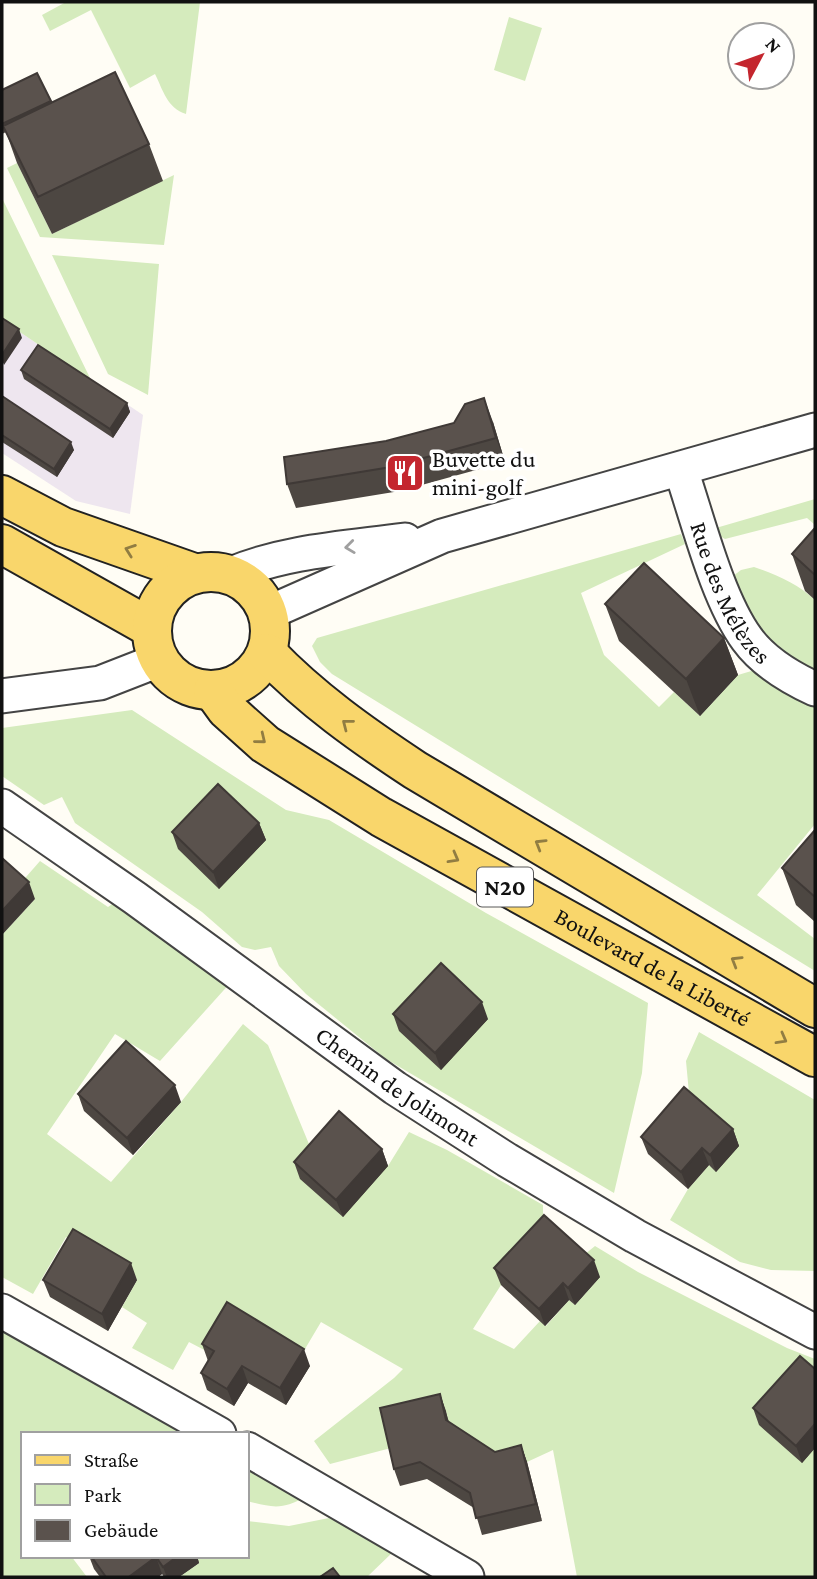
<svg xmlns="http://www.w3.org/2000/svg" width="817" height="1579" viewBox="0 0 817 1579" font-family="'Crimson Pro',serif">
  <rect width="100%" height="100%" fill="#fffdf5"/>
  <!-- industrial -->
  <path fill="#eee6ef" d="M2,320L143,415L130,514L76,501L2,453Z"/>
  <!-- green -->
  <path fill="#d5ebbd" d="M66,2H200L186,114C167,108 163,90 155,74L130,88L91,10L50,31L42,15Z
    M509,17L542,28L525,81L494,70Z
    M17,163L52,234L174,175L164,245L40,237L7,168Z
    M2,198L91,380L2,320Z
    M52,255L159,264L148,395L108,374Z
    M815,499V525L807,518L725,539L709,530Z
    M681,534L685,544L581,593L604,655L659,707L674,692L700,716L738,675L758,669L815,707V824L757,895L815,939V971L332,674L320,662L312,646L317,638Z
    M754,567C776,574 798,584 815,600V676L782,655L740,605L733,576L741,570Z
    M132,710L286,810L329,820L486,913L648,1003L642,1073L614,1193L386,1059L306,994L279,966L271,947L255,950L242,947L202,912L75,823L62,797L44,805L2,776V728Z
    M40,861L108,907L118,900L232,981L160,1061L115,1034L47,1134L111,1182L181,1102L243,1024L268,1045L316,1161L388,1166L409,1132L447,1150L543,1205V1221L550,1232L501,1285L473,1329L514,1349L540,1321L546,1326L569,1300L575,1305L599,1278L579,1259L595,1246L638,1272L787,1348L815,1359V1577H577L553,1450L527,1462L502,1469L452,1438L446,1411L391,1448L330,1464L314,1441L394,1378L403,1369L321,1322L299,1359L212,1354L189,1342L173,1370L132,1348L147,1323L122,1307L137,1280L66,1237L33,1294L2,1277V935L35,899L19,885Z
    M699,1032L815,1100V1271L771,1270L740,1262L670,1220L688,1189L709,1165L717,1172L690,1104L686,1061Z
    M2,1331L191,1434H23V1556H71L87,1577H2Z
    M247,1464L307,1496C283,1510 273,1508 247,1501Z
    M329,1518L394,1551L367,1577H179L199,1563L195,1556H247V1521L289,1526Z"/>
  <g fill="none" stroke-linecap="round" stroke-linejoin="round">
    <!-- street casing -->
    <g stroke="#444" stroke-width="37">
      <g id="street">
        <path id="s1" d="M681,470C698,520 717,598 747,639C763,661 791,678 815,689"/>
        <path d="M231,574C286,551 346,548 405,540"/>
        <path d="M268,613L442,536L815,430"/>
        <path d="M2,696L100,683L159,660"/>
        <path id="s2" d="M2,806L135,898L395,1088L507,1160L635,1236L815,1332"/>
        <path d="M2,1311L219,1434"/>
        <path d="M247,1449L467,1577"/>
      </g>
    </g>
    <!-- primary casing -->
    <g stroke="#222" stroke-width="42">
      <g id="primary">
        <path d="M2,495L63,527L194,573"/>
        <path d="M2,544L151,628"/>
        <circle cx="211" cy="631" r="59"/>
        <path d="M267,653C311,699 362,735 415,770L815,1008"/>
        <path id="s3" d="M213,691L226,709L265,744L381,817L815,1057"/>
      </g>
    </g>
    <!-- street -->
    <use href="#street" stroke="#fff" stroke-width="33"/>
    <!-- primary -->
    <use href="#primary" stroke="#f9d66b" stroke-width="38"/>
  </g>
  <!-- wall -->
  <path fill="#4d4742" d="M37,73L52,102L149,144L163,181L52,234L17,163L6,132L2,134V90Z
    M21,370L127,403L130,412L113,438L24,379Z
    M2,396L74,450L57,477L2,442Z
    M493,422L505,462L400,491L296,508L287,484L386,441Z
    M815,528V600L805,591L792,554Z
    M605,604L724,638L738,675L700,716L619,641Z
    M259,823L266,840L219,889L178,849L172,832Z
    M815,830V922L796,905L782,868Z
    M393,1014L488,1019L441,1070L399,1031Z
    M78,1094L181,1102L133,1155L84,1111Z
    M733,1129L739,1146L716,1172L709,1165L688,1189L648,1154L641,1137Z
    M382,1149L388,1166L343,1217L300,1179L294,1162Z
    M494,1268L600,1277L575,1305L569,1300L545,1326L501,1285Z
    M43,1280H137L108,1331L50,1297Z
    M202,1344L310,1366L286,1405L248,1383L234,1406L207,1390L201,1373L208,1361Z
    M815,1369V1448L802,1463L759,1425L753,1408Z
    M440,1394L449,1422L495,1452L521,1445L527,1462L542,1521L482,1535L474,1508L427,1479L400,1486L394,1469Z
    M89,1556H197L199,1563L179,1577H164L162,1574L158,1577H100L94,1569Z"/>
  <!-- shaded-wall -->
  <path fill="#3f3936" d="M19,329L22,338L4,365L2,360V355Z
    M484,398L493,422L505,462L496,438Z
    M127,403L130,412L113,438L110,429Z
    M71,442L74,450L57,477L54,469Z
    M724,638L738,675L700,716L686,679Z
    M259,823L266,840L219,889L213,872Z
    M29,882L35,899L2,935V911Z
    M482,1002L488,1019L441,1070L435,1053Z
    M175,1085L181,1102L133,1155L127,1138Z
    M733,1129L739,1146L716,1172L710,1155Z
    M702,1148L709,1165L688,1189L681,1172Z
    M382,1149L388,1166L343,1217L336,1200Z
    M594,1260L600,1277L575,1305L568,1288Z
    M131,1263L137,1280L108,1331L102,1314Z
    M563,1283L569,1300L545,1326L539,1309Z
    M304,1349L310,1366L286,1405L280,1388Z
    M242,1366L248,1383L234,1406L227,1389Z
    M440,1394L446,1411L452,1438L446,1420Z
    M815,1424V1448L802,1463L796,1446Z
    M521,1445L527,1462L542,1521L536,1504Z
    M178,1556H197L199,1563L179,1577H167L163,1567Z
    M156,1557L162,1574L158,1577H131L130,1576Z"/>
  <!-- building -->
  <path fill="#5a524d" stroke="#3f3936" stroke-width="2" d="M115,72L149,144L38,197L3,126Z
    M37,73L51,101L2,124V90Z
    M2,318L19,329L2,355Z
    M38,345L127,403L110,429L21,370Z
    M2,396L71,442L54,469L2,435Z
    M484,398L496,438L391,467L287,484L284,457L386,441L454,423L465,404Z
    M815,528V575L792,554Z
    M644,563L724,638L686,679L605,604Z
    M218,784L259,823L213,872L172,832Z
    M815,830V897L782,868Z
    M2,858L29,882L2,911Z
    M441,963L482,1002L435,1053L393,1014Z
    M126,1041L175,1085L127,1138L78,1094Z
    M684,1087L733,1129L710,1155L702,1148L681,1172L641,1137Z
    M339,1111L382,1149L336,1200L294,1162Z
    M544,1215L594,1260L568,1288L563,1283L539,1309L494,1268Z
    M73,1229L131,1263L102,1314L43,1280Z
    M227,1302L304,1349L280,1388L242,1366L227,1389L201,1373L214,1351L202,1344Z
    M800,1356L815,1369V1424L796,1446L753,1408Z
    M440,1394L446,1420L495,1452L521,1445L536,1504L476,1518L470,1493L420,1462L394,1469L380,1408Z
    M91,1556H178L163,1567L156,1557L130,1576L132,1577H106Z
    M333,1568L340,1577H320Z"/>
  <!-- one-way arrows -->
  <defs><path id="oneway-chevron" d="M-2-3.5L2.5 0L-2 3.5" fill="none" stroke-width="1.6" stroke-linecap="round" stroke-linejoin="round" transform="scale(1.75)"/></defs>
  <use stroke="#a0a0a0" href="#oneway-chevron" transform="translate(350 547) rotate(173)"/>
  <g stroke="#917d42">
    <use href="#oneway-chevron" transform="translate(130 550) rotate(-160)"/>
    <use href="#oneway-chevron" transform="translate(347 724) rotate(-142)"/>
    <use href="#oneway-chevron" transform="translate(261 739) rotate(39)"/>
    <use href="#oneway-chevron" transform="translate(540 844) rotate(-149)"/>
    <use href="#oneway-chevron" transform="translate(454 858) rotate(29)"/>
    <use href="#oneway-chevron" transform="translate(736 961) rotate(-149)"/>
    <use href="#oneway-chevron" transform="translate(782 1039) rotate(29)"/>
  </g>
  <!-- icons -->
  <defs>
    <g id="restaurant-square" transform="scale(2.0125)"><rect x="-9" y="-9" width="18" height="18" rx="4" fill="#c4262e" stroke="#fff"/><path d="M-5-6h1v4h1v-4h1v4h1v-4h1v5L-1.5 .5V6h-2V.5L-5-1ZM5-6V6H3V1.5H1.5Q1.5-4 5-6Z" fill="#fff"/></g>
  </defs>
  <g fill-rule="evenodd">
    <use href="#restaurant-square" x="405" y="473"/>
  </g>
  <g text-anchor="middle" stroke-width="7" stroke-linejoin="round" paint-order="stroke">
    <!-- shield labels -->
    <rect fill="#fff" stroke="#585858" stroke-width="2" x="477" y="867.5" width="56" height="39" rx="5"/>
    <g font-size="23" font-weight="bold" fill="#111">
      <text x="505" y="895">N20</text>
    </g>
    <!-- poi labels -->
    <g font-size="24" fill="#111" stroke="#fff" text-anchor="start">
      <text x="432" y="467">Buvette du<tspan x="432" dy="28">mini-golf</tspan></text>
    </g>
    <!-- street labels -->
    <g font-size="24" fill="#111" stroke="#fff">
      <text dy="8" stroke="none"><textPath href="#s1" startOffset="133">Rue des Mélèzes</textPath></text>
      <text dy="8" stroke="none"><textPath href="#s3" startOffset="522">Boulevard de la Liberté</textPath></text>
      <text dy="8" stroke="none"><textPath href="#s2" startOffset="485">Chemin de Jolimont</textPath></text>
    </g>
  </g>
  <!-- border -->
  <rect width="817" height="1579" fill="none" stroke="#111111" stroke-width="7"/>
  <!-- legend -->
  <rect x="21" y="1432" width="228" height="126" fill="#ffffff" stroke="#a0a0a0" stroke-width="2"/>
  <rect x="35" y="1455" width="35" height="10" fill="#f9d66b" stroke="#a0a0a0" stroke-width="2"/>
  <text x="84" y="1467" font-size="21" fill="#111111">Straße</text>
  <rect x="35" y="1484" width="35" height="21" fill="#d5ebbd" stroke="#a0a0a0" stroke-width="2"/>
  <text x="84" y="1502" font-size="21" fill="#111111">Park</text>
  <rect x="35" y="1520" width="35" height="21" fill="#5a524d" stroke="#a0a0a0" stroke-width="2"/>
  <text x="84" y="1537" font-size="21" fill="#111111">Gebäude</text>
  <!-- north arrow -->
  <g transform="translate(761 56) rotate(49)"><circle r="33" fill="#ffffff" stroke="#a0a0a0" stroke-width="2"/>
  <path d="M0-5L12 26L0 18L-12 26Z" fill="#c4262e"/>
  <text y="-10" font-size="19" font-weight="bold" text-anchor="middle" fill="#111111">N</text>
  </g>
</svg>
